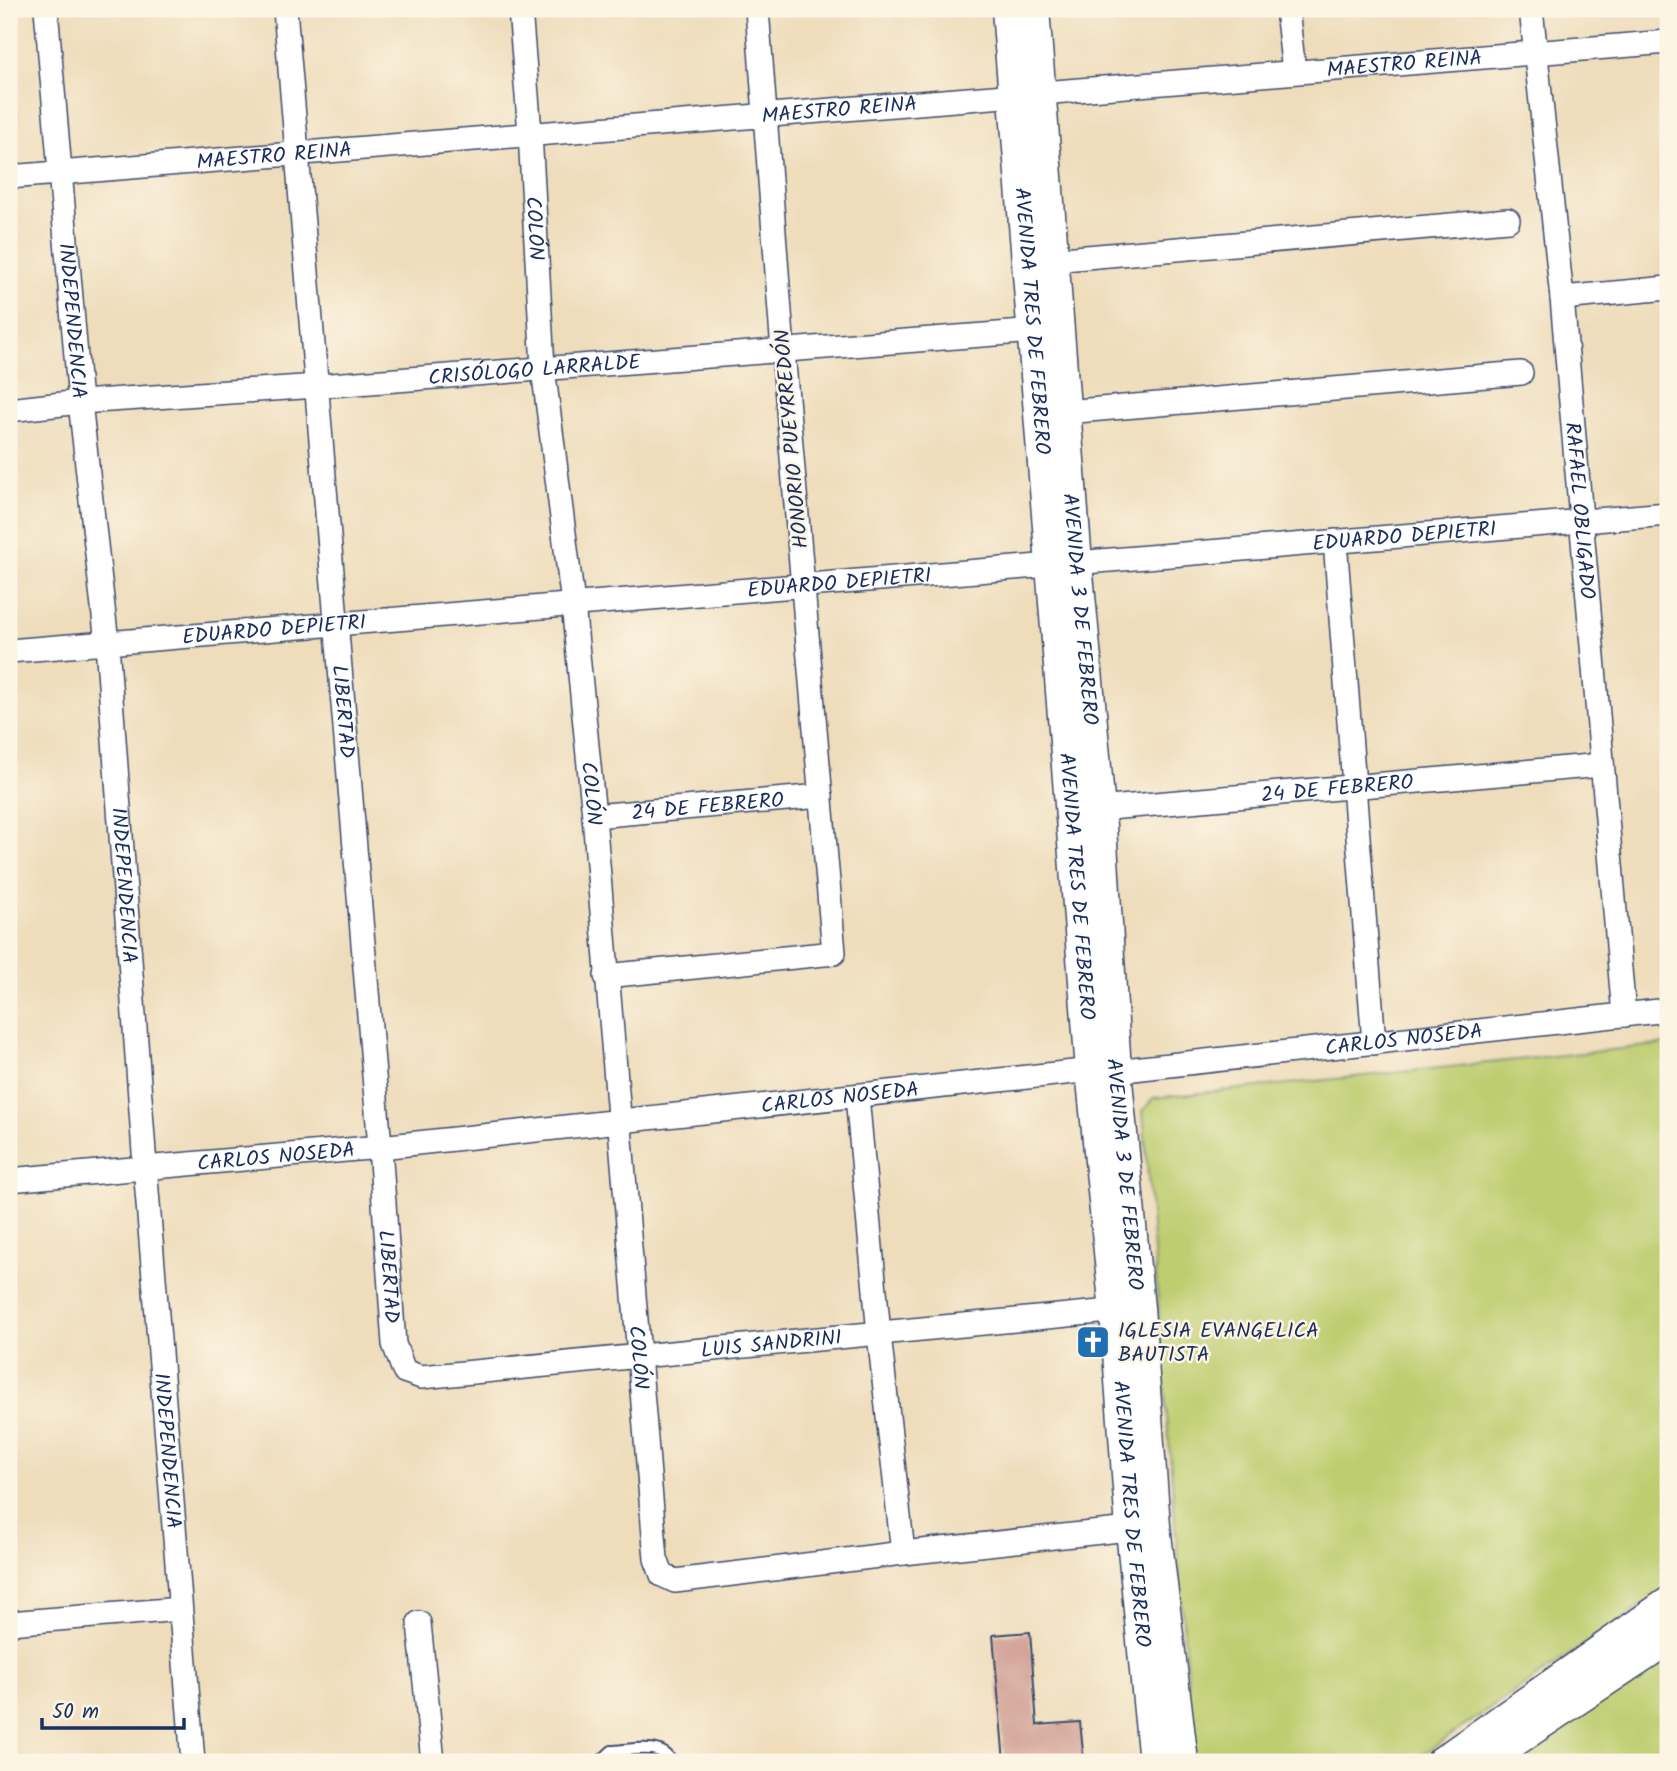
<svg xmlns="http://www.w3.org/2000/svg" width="1677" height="1771" viewBox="0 0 1677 1771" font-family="Kalam,sans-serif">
  <rect width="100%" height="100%" fill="#fcf5e5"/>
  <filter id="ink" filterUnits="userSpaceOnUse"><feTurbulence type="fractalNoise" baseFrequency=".0143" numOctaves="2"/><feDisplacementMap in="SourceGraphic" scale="14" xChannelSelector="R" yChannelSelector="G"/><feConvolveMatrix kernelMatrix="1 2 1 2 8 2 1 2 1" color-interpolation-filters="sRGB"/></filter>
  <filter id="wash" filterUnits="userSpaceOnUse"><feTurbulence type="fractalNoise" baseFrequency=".00686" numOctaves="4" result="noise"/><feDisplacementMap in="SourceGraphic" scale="28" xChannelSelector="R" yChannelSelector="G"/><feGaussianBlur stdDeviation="1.57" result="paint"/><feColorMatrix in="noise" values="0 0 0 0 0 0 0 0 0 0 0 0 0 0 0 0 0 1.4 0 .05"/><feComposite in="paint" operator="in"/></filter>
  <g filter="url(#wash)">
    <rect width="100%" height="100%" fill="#eedcba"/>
    <!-- green -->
    <path fill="#becd6f" stroke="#6c7e66" stroke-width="2" d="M1668,1044V1588L1411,1762H1194L1143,1111L1153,1098Z
      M1668,1657V1762H1508Z"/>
    <g id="blocks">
      <!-- building -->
      <path fill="#cf9b91" d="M1030,1632L1037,1725L1080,1722L1084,1762H1004L993,1635Z"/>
    </g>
  </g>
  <g filter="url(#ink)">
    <use href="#blocks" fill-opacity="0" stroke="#3b496c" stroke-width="2"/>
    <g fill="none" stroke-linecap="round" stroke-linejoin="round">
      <!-- lane casing -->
      <g stroke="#3b496c" stroke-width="14">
        <path id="lane" d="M600,1762L612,1751C632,1750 662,1742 672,1762"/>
      </g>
      <!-- street casing -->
      <g stroke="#3b496c" stroke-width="26">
        <g id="street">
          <path id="s1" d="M46,9L80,402L107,643L145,1166L193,1762"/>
          <path id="s2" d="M285,9L380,1147L394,1344L404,1371L421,1377L1131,1309"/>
          <path id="s3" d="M520,9L530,133L543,368L573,604L594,816L656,1559L662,1575L675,1581L903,1553L1148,1527"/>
          <path d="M1287,9L1294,72"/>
          <path id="s4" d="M1531,9L1562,298L1624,1015"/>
          <path id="s5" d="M9,177L1668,42"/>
          <path d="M1052,260L1508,220"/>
          <path d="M1562,298L1668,288"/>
          <path id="s6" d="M9,410L80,402L318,386L1048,330"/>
          <path d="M1065,412L1521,373"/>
          <path d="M1335,541L1374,1043"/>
          <path id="s7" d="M9,651L1668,514"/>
          <path id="s8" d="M1086,810L1602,765"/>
          <path id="s9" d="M594,816L821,796"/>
          <path d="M606,976L834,953L783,351L757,9"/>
          <path d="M857,1096L879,1334L903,1553"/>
          <path id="s10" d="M9,1180L380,1147L1092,1070L1115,1071L1668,1010"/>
          <path d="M9,1623L180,1609"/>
          <path d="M419,1623L433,1762"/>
        </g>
      </g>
      <!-- secondary casing -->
      <g stroke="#3b496c" stroke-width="35">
        <g id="secondary">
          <path id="s11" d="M1008,9L1092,1070L1116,1312L1132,1529L1155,1762"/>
          <path id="s12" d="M1033,9L1076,563L1099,810L1115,1071L1138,1308L1154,1526L1182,1762"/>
          <path d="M1443,1762L1668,1604"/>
          <path d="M1482,1762L1668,1638"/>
        </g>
      </g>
      <!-- lane -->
      <use href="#lane" stroke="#fff" stroke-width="10"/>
      <!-- street -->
      <use href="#street" stroke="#fff" stroke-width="23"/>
      <!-- secondary -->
      <use href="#secondary" stroke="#fff" stroke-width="32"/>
    </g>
  </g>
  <!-- icons -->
  <defs>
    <g id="church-square" transform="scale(1.75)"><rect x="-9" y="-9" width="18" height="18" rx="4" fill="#1f6fb2" stroke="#fcf5e5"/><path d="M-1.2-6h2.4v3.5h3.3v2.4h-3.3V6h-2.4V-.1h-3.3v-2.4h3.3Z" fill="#fff"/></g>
  </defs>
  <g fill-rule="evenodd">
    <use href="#church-square" x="1093" y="1342"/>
  </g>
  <g text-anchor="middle" stroke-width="5" stroke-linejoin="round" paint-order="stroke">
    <!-- street labels -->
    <g font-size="21" fill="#1b2f5e" stroke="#fcf5e5">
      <text dy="7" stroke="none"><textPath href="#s5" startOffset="1400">MAESTRO REINA</textPath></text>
      <text dy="7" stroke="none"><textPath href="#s5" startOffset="833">MAESTRO REINA</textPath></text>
      <text dy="7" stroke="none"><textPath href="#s5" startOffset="266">MAESTRO REINA</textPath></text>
      <text dy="7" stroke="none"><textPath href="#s3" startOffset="220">COLÓN</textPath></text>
      <text dy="7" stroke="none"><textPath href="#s1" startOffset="313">INDEPENDENCIA</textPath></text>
      <text dy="7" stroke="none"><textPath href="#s11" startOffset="313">AVENIDA TRES DE FEBRERO</textPath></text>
      <text dy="7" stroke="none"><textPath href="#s6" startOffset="527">CRISÓLOGO LARRALDE</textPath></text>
      <text transform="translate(791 439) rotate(-95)" y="7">HONORIO PUEYRREDÓN</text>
      <text dy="7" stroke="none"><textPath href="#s4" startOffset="504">RAFAEL OBLIGADO</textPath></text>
      <text dy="7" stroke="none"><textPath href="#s7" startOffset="1400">EDUARDO DEPIETRI</textPath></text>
      <text dy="7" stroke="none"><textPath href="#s7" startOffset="833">EDUARDO DEPIETRI</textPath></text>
      <text dy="7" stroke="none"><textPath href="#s12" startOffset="602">AVENIDA 3 DE FEBRERO</textPath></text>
      <text dy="7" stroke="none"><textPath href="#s7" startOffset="266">EDUARDO DEPIETRI</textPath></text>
      <text dy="7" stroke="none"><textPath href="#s2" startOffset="705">LIBERTAD</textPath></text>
      <text dy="7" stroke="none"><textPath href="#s8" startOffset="252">24 DE FEBRERO</textPath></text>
      <text dy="7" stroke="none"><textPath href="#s3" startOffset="788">COLÓN</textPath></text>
      <text dy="7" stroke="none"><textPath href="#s9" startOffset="114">24 DE FEBRERO</textPath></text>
      <text dy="7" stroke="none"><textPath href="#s1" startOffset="880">INDEPENDENCIA</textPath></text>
      <text dy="7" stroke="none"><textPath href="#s11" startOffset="880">AVENIDA TRES DE FEBRERO</textPath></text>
      <text dy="7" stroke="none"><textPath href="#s10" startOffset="1402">CARLOS NOSEDA</textPath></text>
      <text dy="7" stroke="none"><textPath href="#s10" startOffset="835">CARLOS NOSEDA</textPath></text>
      <text dy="7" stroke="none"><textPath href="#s10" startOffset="268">CARLOS NOSEDA</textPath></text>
      <text dy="7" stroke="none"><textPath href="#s12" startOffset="1169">AVENIDA 3 DE FEBRERO</textPath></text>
      <text dy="7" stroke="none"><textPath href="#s2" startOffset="1272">LIBERTAD</textPath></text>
      <text dy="7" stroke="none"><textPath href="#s2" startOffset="1738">LUIS SANDRINI</textPath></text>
      <text dy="7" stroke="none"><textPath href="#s3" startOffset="1354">COLÓN</textPath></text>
      <text dy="7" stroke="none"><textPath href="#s1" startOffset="1447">INDEPENDENCIA</textPath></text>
      <text dy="7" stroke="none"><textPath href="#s11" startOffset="1510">AVENIDA TRES DE FEBRERO</textPath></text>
    </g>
    <!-- poi labels -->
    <g font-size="21" fill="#1b2f5e" stroke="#fcf5e5" text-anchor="start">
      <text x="1118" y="1337">IGLESIA EVANGELICA<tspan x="1118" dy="24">BAUTISTA</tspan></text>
    </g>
  </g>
  <!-- margin -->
  <rect width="1677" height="1771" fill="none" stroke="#fcf5e5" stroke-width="35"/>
  <!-- scale -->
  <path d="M42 1718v10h142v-10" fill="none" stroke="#1b2f5e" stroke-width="3.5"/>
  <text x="52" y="1718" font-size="21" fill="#1b2f5e" stroke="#fcf5e5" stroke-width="5" paint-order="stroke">50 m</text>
</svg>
